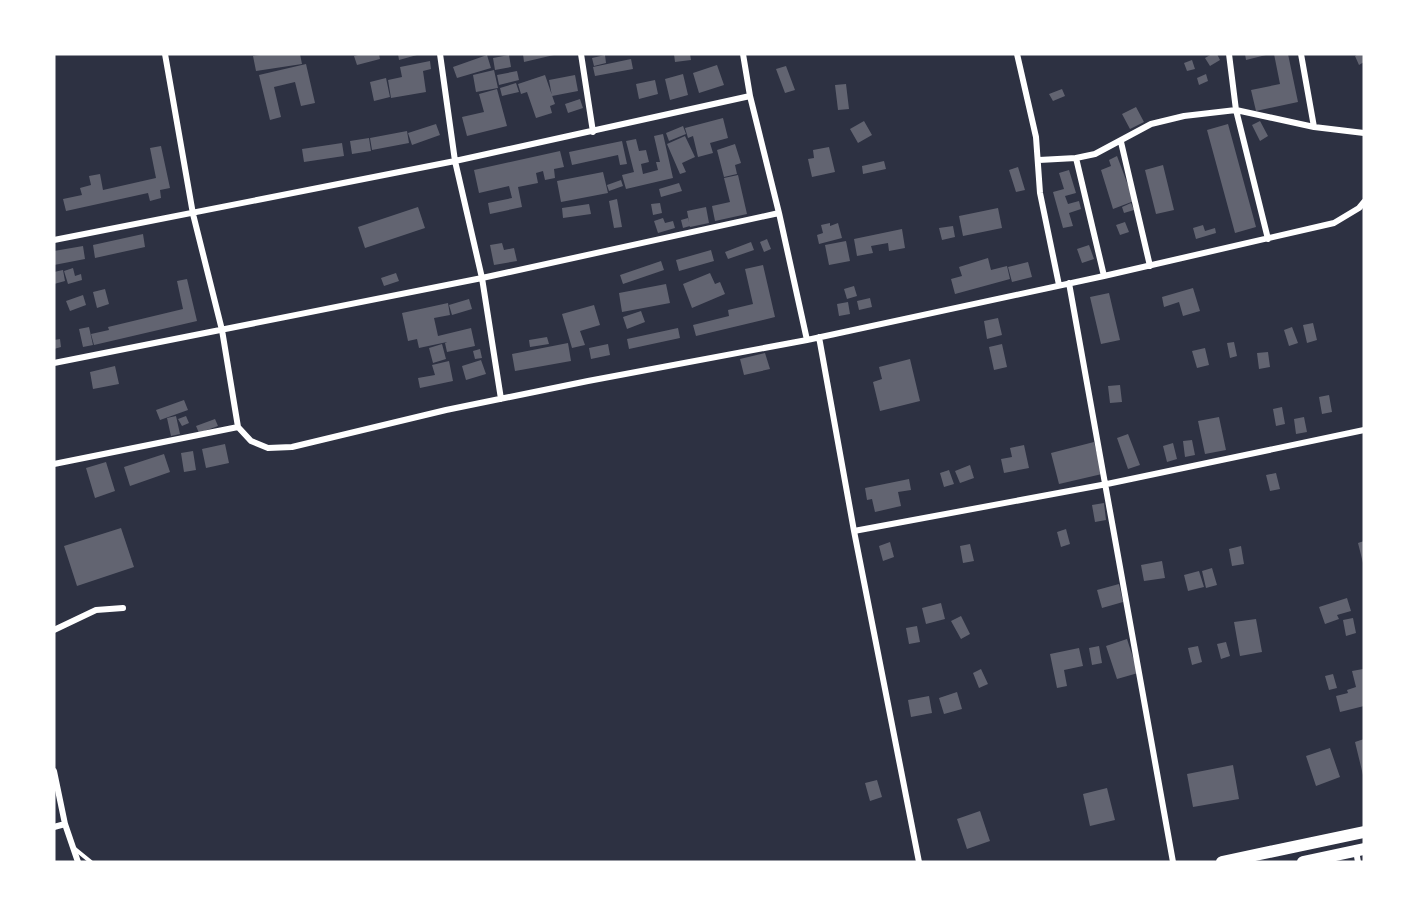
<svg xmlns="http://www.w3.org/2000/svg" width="1418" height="916" viewBox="0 0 1418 916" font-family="Roboto,sans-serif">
  <rect width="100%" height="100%" fill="#2d3142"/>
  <!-- building -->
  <path fill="#626471" d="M268,54H300L302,64L256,71L253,56Z
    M362,54H379L380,59L357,65L354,56Z
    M398,54H416L417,55L399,60Z
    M523,54H554V55L524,62Z
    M674,54H690L691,60L675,62Z
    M1212,54H1217L1220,60L1210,66L1205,58Z
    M1245,54H1266V55L1246,60Z
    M1274,54H1288L1298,102L1256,111L1251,90L1280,84Z
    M1358,54H1364V62L1359,65L1355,56Z
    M487,55L491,68L457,78L453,67Z
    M509,55L511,67L495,70L493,58Z
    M605,55L606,63L594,66L592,58Z
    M631,59L633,69L595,76L593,67Z
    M1192,60L1195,69L1187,71L1184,63Z
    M430,61L431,69L423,71L426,92L391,98L388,80L402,77L400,67Z
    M306,64L315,103L301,106L295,82L274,87L281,117L270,120L259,75Z
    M717,65L724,85L699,93L693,73Z
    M786,66L795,90L785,93L776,69Z
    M494,70L498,88L476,92L473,75Z
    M517,71L519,80L499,85L497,75Z
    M683,74L688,95L670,100L665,79Z
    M1206,74L1208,81L1199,85L1197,78Z
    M545,75L555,104L550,106L552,113L536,118L527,92L521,94L518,84Z
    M575,75L578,91L552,96L549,80Z
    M386,78L390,97L374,101L370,82Z
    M655,80L658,94L639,99L636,84Z
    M516,83L519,92L502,96L500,88Z
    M846,84L849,109L838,110L835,85Z
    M497,89L507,126L467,136L462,117L484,112L479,94Z
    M1062,89L1065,96L1053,101L1049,94Z
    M580,99L583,108L568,113L565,104Z
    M1136,107L1144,122L1130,129L1122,114Z
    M723,118L728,138L710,143L713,153L698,157L693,136L688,138L685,128Z
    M864,121L872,135L858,143L850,129Z
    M1260,121L1268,136L1260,141L1252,125Z
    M436,124L440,135L412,145L408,133Z
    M1228,124L1256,227L1235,233L1207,130Z
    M683,126L686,134L669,141L666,133Z
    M407,131L409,143L372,150L370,138Z
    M663,134L673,178L626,189L622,175L634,172L626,141L636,139L639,151L646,150L649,162L641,164L643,174L658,170L656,162H660L654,136Z
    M685,136L695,157L682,163L686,172L680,174L667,144Z
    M369,138L371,151L352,154L350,141Z
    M622,141L627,164L620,165L618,155L572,165L569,152Z
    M342,143L344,156L304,162L302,149Z
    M735,144L741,163L735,165L737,174L724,177L717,150Z
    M161,146L170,188L160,190L161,198L150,201L148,193L66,211L63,199L82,195L80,188L91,185L89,176L100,174L103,190L156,178L150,148Z
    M829,147L835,172L812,177L808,159L814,158L813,150Z
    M560,151L564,167L554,169L555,178L545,180L543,171L536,173L538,183L518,187L522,207L490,214L488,203L512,198L509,186L479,193L474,170Z
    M1117,156L1134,201L1113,209L1101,170L1111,166L1109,160Z
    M884,161L886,169L863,174L862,166Z
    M1163,165L1174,210L1156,214L1145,170Z
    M1018,167L1025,190L1016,192L1009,170Z
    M1069,170L1076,193L1065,196L1068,204L1079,201L1081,209L1069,213L1073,226L1063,228L1053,192L1064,189L1059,173Z
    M603,172L608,193L561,202L557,181Z
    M738,175L747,214L715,221L712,206L730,202L724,178Z
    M621,180L623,186L609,191L607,185Z
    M679,183L682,191L661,197L659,189Z
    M617,199L622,227L614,228L609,201Z
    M660,203L662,213L653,215L651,204Z
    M1131,203L1134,210L1124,213L1122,207Z
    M589,204L591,214L563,218L562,208Z
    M418,207L425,228L365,248L358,227Z
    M706,207L709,223L690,227L687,211Z
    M998,208L1002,228L963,236L959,216Z
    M663,218L665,223L673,221L675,228L658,233L654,221Z
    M688,218L690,226L683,228L681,220Z
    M1125,222L1129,232L1120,235L1116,225Z
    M830,223V226L838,223L842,238L819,244L817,235L823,233L821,225Z
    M1203,225L1205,231L1215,228L1216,233L1196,239L1193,228Z
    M953,226L955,237L942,240L939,228Z
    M902,229L905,248L889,251L888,243L871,246L873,253L857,256L854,239Z
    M143,234L145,247L95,258L93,245Z
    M767,239L771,249L764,252L760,242Z
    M846,241L850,261L829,265L825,245Z
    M751,242L754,250L728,259L725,252Z
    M502,243L504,250L514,248L517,261L494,265L490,245Z
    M1089,245L1094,259L1082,263L1077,249Z
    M83,246L85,259L54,265V251Z
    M711,250L714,261L679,271L676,260Z
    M988,258L991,270L1007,266L1010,279L955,294L951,279L962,276L959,267Z
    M661,261L664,270L623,284L620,275Z
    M1028,262L1032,277L1012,282L1008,267Z
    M763,265L775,317L696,336L693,325L729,316L728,310L753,304L745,269Z
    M73,268L75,276L81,274L82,280L68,284L64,271Z
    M63,270L65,281L54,284V272Z
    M396,273L399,281L384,286L381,278Z
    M710,273L715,284L720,282L725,294L692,308L683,284Z
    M187,279L197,321L94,345L91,334L109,330L108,327L183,309L177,281Z
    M666,284L670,303L622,312L619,293Z
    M854,286L857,296L847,299L844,289Z
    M1193,288L1200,311L1183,316L1179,302L1164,307L1162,297Z
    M105,289L109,304L97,308L93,292Z
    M1109,293L1120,340L1101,344L1090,297Z
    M83,295L86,305L70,311L66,301Z
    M870,298L872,307L859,310L857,301Z
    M469,299L472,309L452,315L449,305Z
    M848,302L850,314L839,316L837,304Z
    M448,303L450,315L434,318L438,336L471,328L475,346L447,352L445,343L447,342L419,348L417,339L408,341L402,313Z
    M594,305L600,325L580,331L585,345L572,348L562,314Z
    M641,311L645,322L627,329L623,317Z
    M998,318L1002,335L987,339L984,321Z
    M1313,323L1317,340L1307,343L1303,325Z
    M89,327L93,345L83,347L79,329Z
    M1292,327L1298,343L1289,346L1284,330Z
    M678,328L680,338L629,349L627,339Z
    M547,337L549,344L530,347L529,340Z
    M60,339L61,347L54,349V340Z
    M1234,342L1237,356L1230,358L1227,343Z
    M568,343L571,361L515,371L512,354Z
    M442,344L446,359L433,363L429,348Z
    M608,344L610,355L591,359L589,348Z
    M1002,344L1007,367L994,370L989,347Z
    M1205,348L1209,365L1197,368L1192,351Z
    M480,349L482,358L475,359L473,351Z
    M1268,352L1270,367L1259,369L1257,353Z
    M765,353L770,369L744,375L740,359Z
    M910,359L920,401L880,411L873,382L882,379L879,367Z
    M481,360L486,374L466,380L462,366Z
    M449,361L453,381L420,388L418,378L435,375L432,365Z
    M115,366L119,384L93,389L90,372Z
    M1120,385L1122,402L1110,403L1108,386Z
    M1329,395L1332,412L1322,414L1319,397Z
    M184,400L188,410L160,420L156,410Z
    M1282,407L1285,424L1276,426L1273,409Z
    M176,416L180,434L171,436L167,418Z
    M186,416L189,423L182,426L178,419Z
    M1219,417L1226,450L1205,454L1198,421Z
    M1304,417L1307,432L1296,434L1294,419Z
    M215,419L218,426L199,433L196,426Z
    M1128,434L1140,465L1128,469L1117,438Z
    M1192,440L1195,455L1185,457L1183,441Z
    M1094,442L1102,474L1059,484L1051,453Z
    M1173,443L1177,459L1167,462L1163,446Z
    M225,444L229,463L206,468L202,449Z
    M1024,445L1029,468L1004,473L1001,459L1012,457L1010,448Z
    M193,451L196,470L184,472L181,453Z
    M164,454L170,472L130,486L124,467Z
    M106,462L115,491L95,498L86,468Z
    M970,465L974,478L960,483L955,471Z
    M949,470L954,484L944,487L940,473Z
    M1276,473L1280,489L1270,491L1266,475Z
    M909,479L911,490L898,492L901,506L875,512L872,499L867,500L865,488Z
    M1104,503L1106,520L1095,522L1092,505Z
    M121,528L134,567L77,586L64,546Z
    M1066,529L1070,544L1061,547L1057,532Z
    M1364,541V563H1363L1358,543Z
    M890,542L894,557L883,561L879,546Z
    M970,544L974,561L963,563L960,546Z
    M1241,546L1244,564L1232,566L1229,549Z
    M1162,561L1165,578L1144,581L1141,565Z
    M1212,568L1217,585L1206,588L1202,571Z
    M1199,571L1204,587L1188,591L1184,575Z
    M1119,584L1123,602L1102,608L1097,590Z
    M1347,598L1351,611L1337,615L1339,619L1325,624L1319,607Z
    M941,603L945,619L926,624L922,608Z
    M961,616L970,634L961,639L951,621Z
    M1353,618L1356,633L1346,636L1343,620Z
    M1256,619L1262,652L1240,656L1234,622Z
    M917,626L920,642L909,644L906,628Z
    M1127,639L1138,673L1117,679L1106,646Z
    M1226,642L1230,656L1221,659L1217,644Z
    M1099,646L1102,663L1092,665L1089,648Z
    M1198,646L1202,662L1192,665L1188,648Z
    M1079,648L1083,666L1064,670L1067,686L1057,688L1050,654Z
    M981,669L988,684L979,688L973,673Z
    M1363,669L1364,706L1340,712L1336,696L1348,693L1347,690L1356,687L1352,671Z
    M1333,674L1337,688L1329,690L1325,676Z
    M957,692L962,709L944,714L939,698Z
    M929,696L932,713L911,717L908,700Z
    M1364,739V775H1363L1355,742Z
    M1330,748L1340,777L1316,786L1306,756Z
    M1233,765L1239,799L1193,807L1187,774Z
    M877,780L882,797L870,801L865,783Z
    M1107,788L1115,820L1090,826L1083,794Z
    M980,811L990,841L967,849L957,819Z"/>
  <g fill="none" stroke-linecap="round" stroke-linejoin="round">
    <!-- service -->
    <path stroke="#fff" stroke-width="4" d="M75,849L91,862"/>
    <!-- minor -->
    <path stroke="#fff" stroke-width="6" d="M165,54L193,214L222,330L238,427L251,441L268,448L292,447L446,410L588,381L807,340L1104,276L1334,223L1359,208L1364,202
      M440,54L455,161L482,278L501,399
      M581,54L593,132
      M743,54L750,96L779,213L807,340
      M1017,54L1036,137L1040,193L1059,285
      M1229,54L1236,110L1268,239
      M1301,54L1314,127
      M1121,142L1150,266
      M1076,158L1104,276
      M1039,160L1076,158L1095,154L1151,124L1184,116L1236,110L1314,127L1364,133
      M54,240L455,161L750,96
      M1069,283L1173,862
      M819,337L854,531L919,862
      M54,363L482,278L779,213
      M54,464L238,427
      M854,531L1107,484L1364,430
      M54,630L96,610L123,608
      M54,771L65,824L78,862
      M54,827L65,824
      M1356,851L1358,862"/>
    <!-- primary -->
    <path stroke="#fff" stroke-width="12" d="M1222,862L1364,832
      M1303,862L1364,849"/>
  </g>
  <!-- border -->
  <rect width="1418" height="916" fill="none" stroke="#ffffff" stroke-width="111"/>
</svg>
